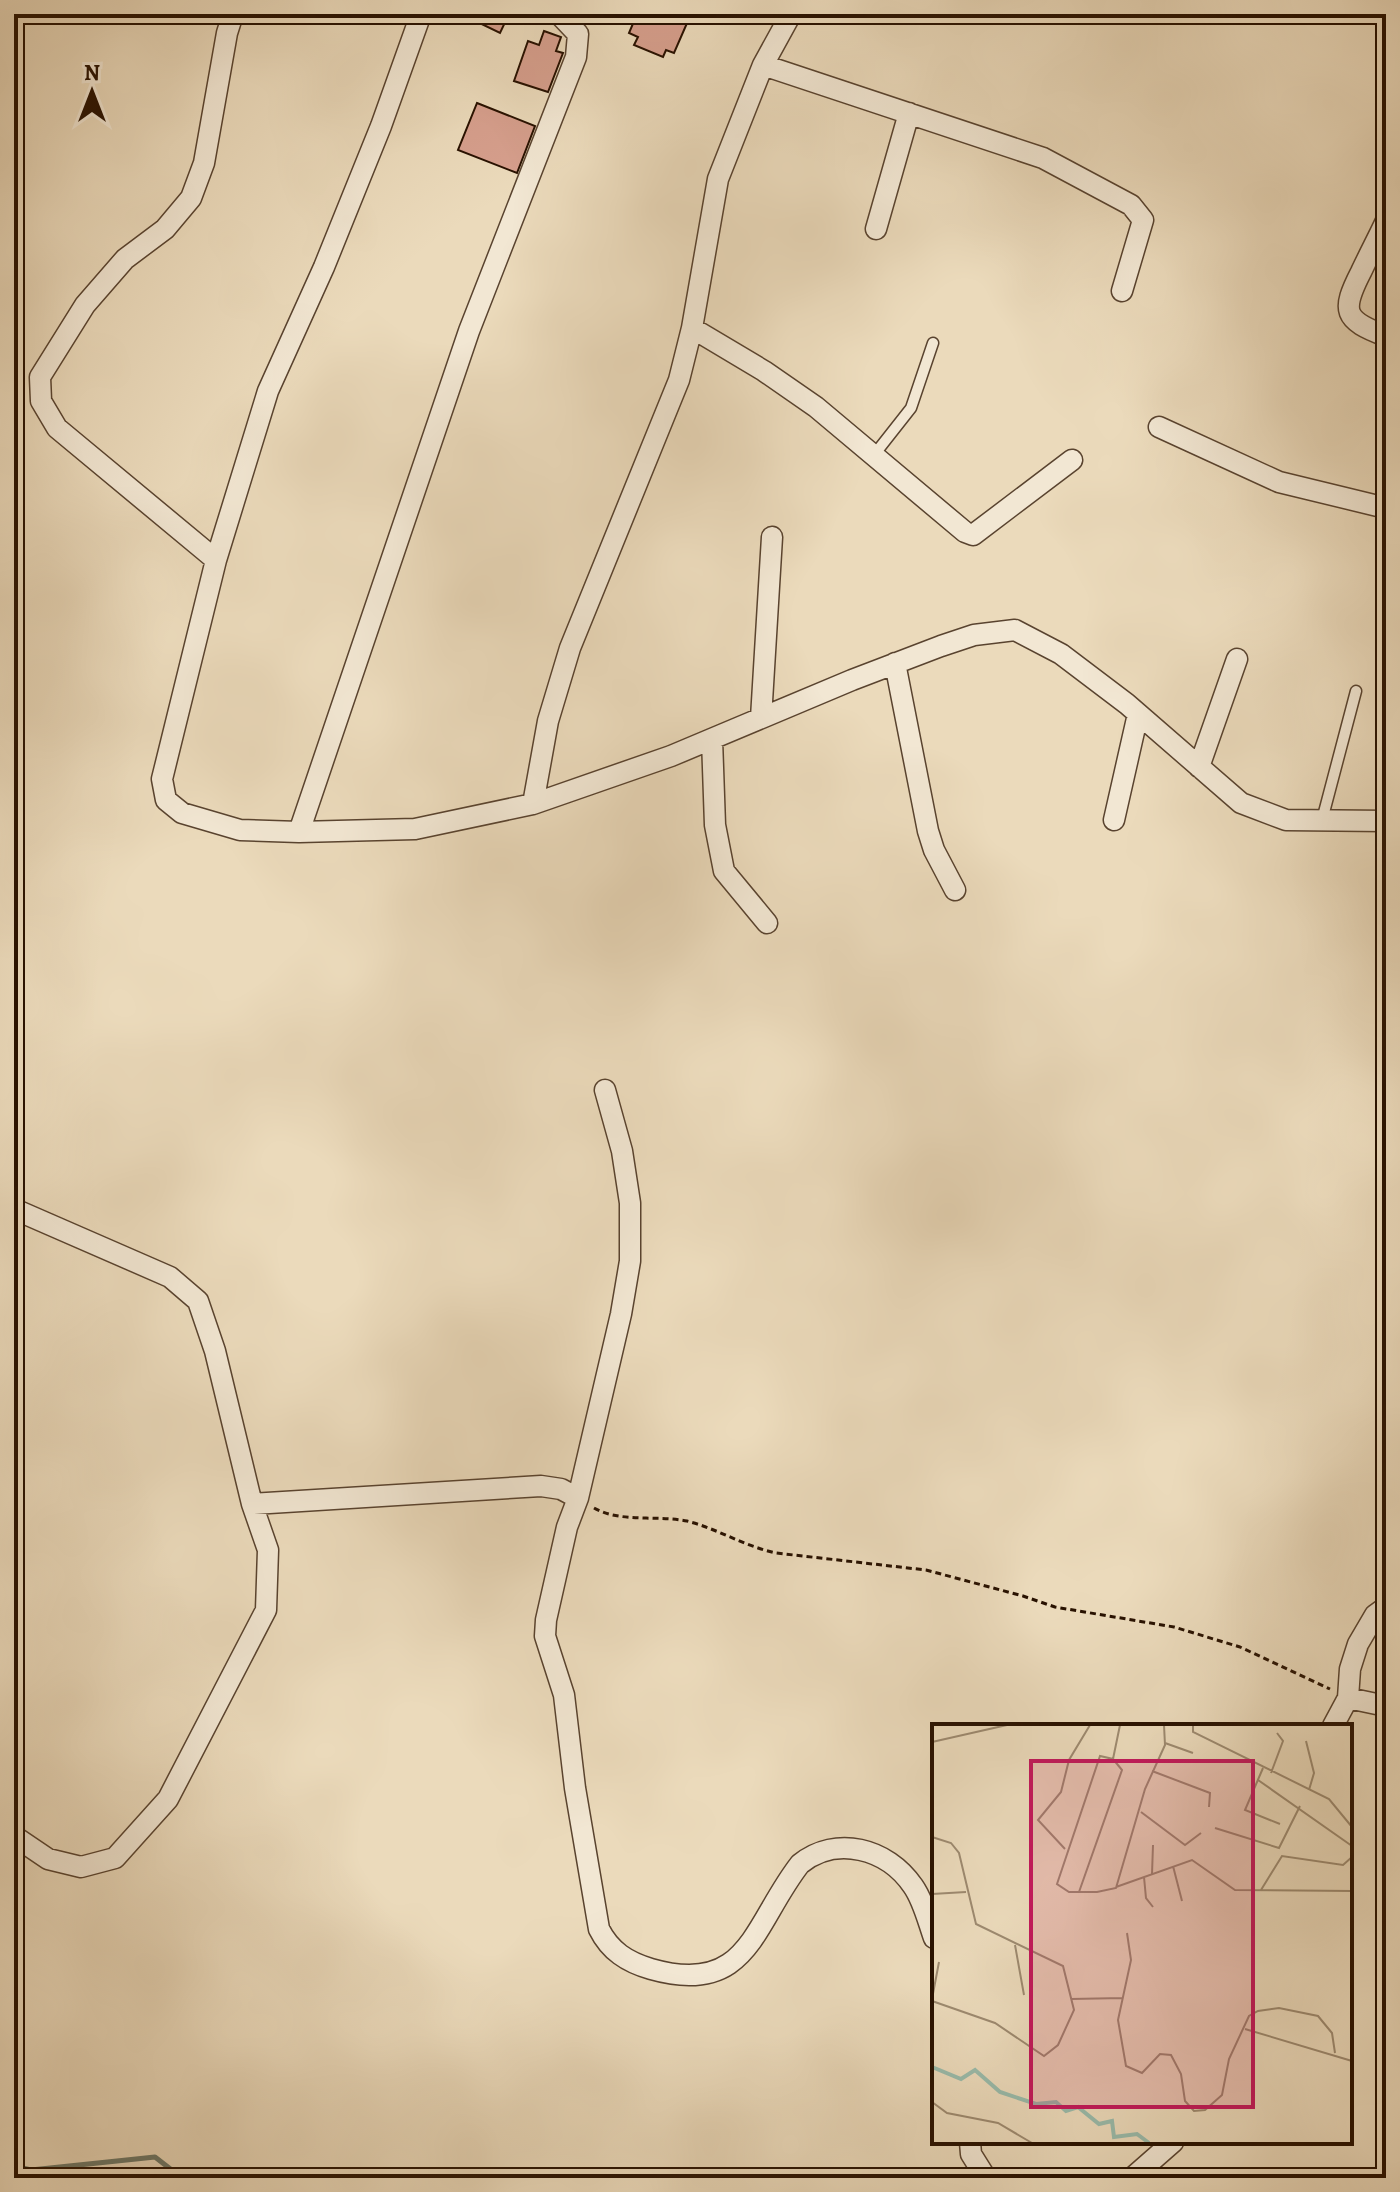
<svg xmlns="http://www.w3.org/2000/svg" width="1400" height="2192" viewBox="0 0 1400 2192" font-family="Alegreya,serif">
  <rect width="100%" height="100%" fill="#ebdabb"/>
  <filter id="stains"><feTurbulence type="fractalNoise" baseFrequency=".0025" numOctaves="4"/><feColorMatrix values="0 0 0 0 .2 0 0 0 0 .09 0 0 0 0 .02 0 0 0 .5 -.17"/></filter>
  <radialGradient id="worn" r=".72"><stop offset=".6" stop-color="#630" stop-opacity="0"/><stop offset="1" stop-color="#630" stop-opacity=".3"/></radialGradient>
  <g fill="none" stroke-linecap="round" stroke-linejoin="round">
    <!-- stream -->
    <path stroke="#6c7767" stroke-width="5" d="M14,2166L31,2170L155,2157L182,2178"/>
  </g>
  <!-- building -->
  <path fill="#d69f8d" stroke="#281100" stroke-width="2" d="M461,14H509L500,33Z
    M637,14H691L674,53L666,50L663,57L634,45L638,37L629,33Z
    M544,31L561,37L556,51L563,53L548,92L514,81L528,41L539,45Z
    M477,103L535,126L517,173L458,150Z"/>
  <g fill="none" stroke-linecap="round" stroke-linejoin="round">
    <!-- service casing -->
    <g stroke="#59432f" stroke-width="13">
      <path id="service" d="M874,455L911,408L933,343
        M1322,820L1356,691"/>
    </g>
    <!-- minor casing -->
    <g stroke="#59432f" stroke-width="23">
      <path id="minor" d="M421,14L381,126L324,267L268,391L216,560L162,779L166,800L182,813L240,830L299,832L415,829L533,804L548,721L570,648L679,380L692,328L718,179L763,65L791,14
        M763,65L1043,158L1131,205L1143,220L1122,291
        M1386,221C1378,238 1369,255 1361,272C1341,311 1343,320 1386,336
        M876,229L909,113
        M692,328L764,371L816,407L965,532L973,535L1072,460
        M1159,427L1279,482L1386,508
        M216,560L57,428L41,401L40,377L85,305L125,259L165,229L191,198L204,163L227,33L233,14
        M895,663L928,831L934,850L955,890
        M761,718L772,537
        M712,739L715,825L724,871L767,923
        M1199,767L1237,659
        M533,804L671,756L852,680L941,646L974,635L1015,630L1061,654L1127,704L1241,803L1286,820L1386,821
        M1114,820L1138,714
        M299,832L469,331L576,57L578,34L559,14
        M605,1090L622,1151L630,1203V1261L621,1314L578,1498L567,1527L546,1620L545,1636L564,1695L575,1788L599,1929C610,1951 627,1962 651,1969C749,1997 753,1924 800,1864C836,1835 887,1848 913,1886C923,1900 928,1921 934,1938
        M14,1209L170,1277L198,1301L215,1351L252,1504L268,1550L266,1610L168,1799L115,1858L81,1867L48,1859L14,1836
        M252,1504L541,1486L561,1489L578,1498
        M1348,1698L1386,1706
        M1333,1726L1348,1698L1350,1669L1358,1644L1375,1615L1386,1607
        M970,2142L971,2154L986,2178
        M1132,2178L1173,2142"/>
    </g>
    <!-- path -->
    <path stroke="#281100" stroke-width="3" stroke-dasharray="6 4" stroke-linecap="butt" d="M594,1508C620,1523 658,1515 687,1521C718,1529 744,1546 776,1553L926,1570L1023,1596L1055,1607L1174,1627L1240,1647L1330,1689"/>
    <!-- service -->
    <use href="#service" stroke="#f2e7d3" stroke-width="10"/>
    <!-- minor -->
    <use href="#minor" stroke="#f2e7d3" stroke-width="20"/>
  </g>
  <!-- overview -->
  <g transform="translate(932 1724)">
    <rect width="420" height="420" fill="#ebdabb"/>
    <path fill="none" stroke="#99bbab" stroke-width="4" d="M0,343L29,355L43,346L68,368L104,380L124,378L134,387L146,383L167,400L180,397L182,413L205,410L217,419"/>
    <path fill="none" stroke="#9d8a70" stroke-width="2" d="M261,1V8L397,75L420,103M374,17L382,49L377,66M0,18L75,1M233,19L261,29M181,35L188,1M331,44L313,86L348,100M220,47L278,69L277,83M339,49L351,17L345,9M326,56L420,122M209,88L253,121L269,109M283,104L347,124L368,82M0,113L19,119L27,129L44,200L131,242L142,286L126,321L112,332L63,299L0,277M133,125L106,96L129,68L137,36L158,1M241,142L250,177M220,150L221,121M212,153L214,174L221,183M184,163L260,136L303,166L420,167M329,166L350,132L411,141L420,133M147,168L190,46L181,35L168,32L125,160L137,168H165L184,164L213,65L233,21L232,1M0,170L34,168M195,209L199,236L186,296L194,342L210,349L228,330L239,331L249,350L253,377L262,387L273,386L290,371L297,335L317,292L326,287L347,284L386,292L400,309L403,329M83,221L92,271M0,275L7,238M139,275L191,274M313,305L420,337M0,378L15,389L66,399L100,419"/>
    <path fill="#c2185b" fill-opacity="0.15" stroke="#c2185b" stroke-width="4" d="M99,37H321V383H99Z"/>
    <rect width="420" height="420" fill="none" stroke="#281100" stroke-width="4"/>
  </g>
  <!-- margin -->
  <rect width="1400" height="2192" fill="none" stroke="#ebdabb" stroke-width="48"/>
  <rect x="16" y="16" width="1368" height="2160" fill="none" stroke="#281100" stroke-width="4"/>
  <rect x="24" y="24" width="1352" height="2144" fill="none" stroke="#281100" stroke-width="2"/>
  <!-- north arrow -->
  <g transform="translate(92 92)" stroke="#f2e7d3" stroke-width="6" paint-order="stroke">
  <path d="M0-6L14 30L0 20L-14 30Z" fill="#281100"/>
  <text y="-12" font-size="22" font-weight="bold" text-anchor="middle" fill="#281100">N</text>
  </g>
  <rect width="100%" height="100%" filter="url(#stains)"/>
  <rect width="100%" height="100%" fill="url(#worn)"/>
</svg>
